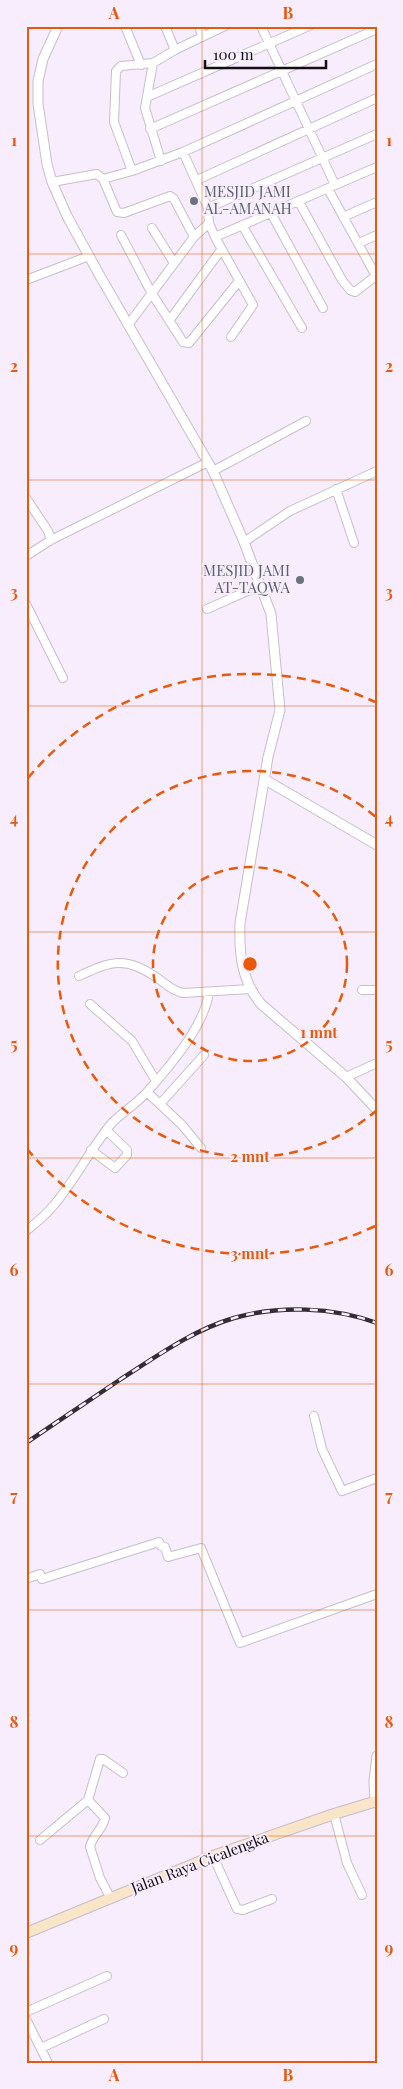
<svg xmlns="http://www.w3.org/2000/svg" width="403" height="2089" viewBox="0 0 403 2089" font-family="'Playfair Display',serif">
  <rect width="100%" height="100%" fill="#f7edfc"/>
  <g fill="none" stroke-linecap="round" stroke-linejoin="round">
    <!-- minor casing -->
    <g stroke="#c7bdcc" stroke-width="10">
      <path id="minor" d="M125,26L141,65
        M165,26L175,50
        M199,26L202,36
        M225,26L175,50L153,63L121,66L116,71L114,122L132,171L183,152L377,64
        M261,26L335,185
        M153,63L145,108L161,161
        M147,97L309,26
        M150,129L377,29
        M183,152L208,208L209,223L215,237L377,167
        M103,179L132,171
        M197,180L377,98
        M52,182L97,174L103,179L117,212L124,213L170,196L174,199L194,237
        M328,189L376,276
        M299,202L342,280L350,290L355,292L377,275
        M208,208L377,134
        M271,213L323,308
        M343,217L377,202
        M242,225L302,328
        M152,228L174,263
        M121,235L151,292L183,342L189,343L239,281
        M215,237L253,305L231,337
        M359,243L377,235
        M26,280L89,256
        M169,321L221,250
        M128,325L194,237L209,223
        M213,471L306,421
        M336,489L354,543
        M26,498L48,531L51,540
        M244,542L290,511L377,471
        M26,556L51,540L208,462
        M26,604L63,678
        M207,609L261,585
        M79,976C110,962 124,955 156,977C165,983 172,991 183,993L250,989
        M362,990H377
        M90,1004L132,1041L156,1081
        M346,1077L377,1063
        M147,1092L182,1125L201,1148
        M160,1104L204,1055
        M91,1150L115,1168L127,1155V1150L106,1130
        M26,1231C36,1223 46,1215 54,1205C75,1180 90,1150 111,1124C122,1112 137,1104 148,1091C170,1066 205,1025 209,992
        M314,1416L322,1449L342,1491L377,1478
        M26,1579L40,1574L42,1579L159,1542L161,1546L165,1547L168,1557L201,1548L240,1643L377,1594
        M334,1814L347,1863L362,1895
        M40,1840L88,1800
        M213,1856L237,1909L243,1910L272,1899
        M110,1897L100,1878L90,1847C92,1836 103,1829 105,1818L88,1800L100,1759H103L123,1773
        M26,2012L107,1976
        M26,2019L48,2063
        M41,2048L104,2019"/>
    </g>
    <!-- tertiary casing -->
    <g stroke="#c7bdcc" stroke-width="11">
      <path id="tertiary" d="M58,26L43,59L38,81V104L47,164L52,182L67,216L100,276L213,471L244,542L271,614L280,710L268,757L240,923C239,953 241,980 261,1004L346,1077L377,1110
        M264,779L377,845
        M375,1801L374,1781L377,1756"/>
    </g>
    <!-- secondary casing -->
    <g stroke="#c7bdcc" stroke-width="12">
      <path id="secondary" d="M26,1933L213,1856L334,1814L377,1801"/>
    </g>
    <!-- minor -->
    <use href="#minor" stroke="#fff" stroke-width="8"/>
    <!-- tertiary -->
    <use href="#tertiary" stroke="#fff" stroke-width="9"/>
    <!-- secondary -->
    <use href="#secondary" stroke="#f9e5c8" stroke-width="10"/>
    <!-- rail casing -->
    <g stroke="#322d34" stroke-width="4.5">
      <path id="rail" d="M26,1443C58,1421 90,1400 121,1379C157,1356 193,1330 234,1318C279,1305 333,1307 377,1323"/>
    </g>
    <!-- rail -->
    <use href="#rail" stroke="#f7edfc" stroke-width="2.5" stroke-dasharray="8" stroke-linecap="butt"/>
  </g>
  <!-- grid -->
  <path fill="none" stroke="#e8590c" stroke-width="1" stroke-opacity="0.55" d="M202,26V2063M26,254H377M26,480H377M26,706H377M26,932H377M26,1158H377M26,1384H377M26,1610H377M26,1836H377"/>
  <!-- distance rings -->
  <g fill="none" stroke="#e8590c" stroke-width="2.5" stroke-dasharray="9 6">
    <circle cx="250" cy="964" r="97"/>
    <path d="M377 1110A193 193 0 1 1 377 818"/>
    <path d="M375 1226A290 290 0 0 1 28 1150M28 778A290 290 0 0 1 375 702"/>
  </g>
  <!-- markers -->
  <g fill="#6b7280" stroke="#f7edfc" stroke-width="2">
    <circle cx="194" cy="201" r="5"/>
    <circle cx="300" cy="580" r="5"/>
  </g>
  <g text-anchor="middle" stroke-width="4" stroke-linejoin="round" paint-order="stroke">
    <!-- worship labels -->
    <g font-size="15" fill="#5b616d" stroke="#f7edfc" text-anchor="start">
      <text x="204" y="197">MESJID JAMI<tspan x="204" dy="17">AL-AMANAH</tspan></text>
      <text x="290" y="576" text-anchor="end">MESJID JAMI<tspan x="290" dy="17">AT-TAQWA</tspan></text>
    </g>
    <!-- street labels -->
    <g font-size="15" fill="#120e13" stroke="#f7edfc">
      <text transform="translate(200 1863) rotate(-21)" y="5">Jalan Raya Cicalengka</text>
    </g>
  </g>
  <circle cx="250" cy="964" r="8" fill="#e8590c" stroke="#f7edfc" stroke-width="2.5"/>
  <g font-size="15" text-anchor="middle" font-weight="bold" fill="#e8590c" stroke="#f7edfc" stroke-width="4" stroke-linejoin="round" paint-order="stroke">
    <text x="319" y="1038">1 mnt</text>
    <text x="250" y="1162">2 mnt</text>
    <text x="250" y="1259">3 mnt</text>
  </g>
  <!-- border -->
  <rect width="403" height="2089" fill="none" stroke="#f7edfc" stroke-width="55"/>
  <!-- scale -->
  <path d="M205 60v8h121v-8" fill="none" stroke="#120e13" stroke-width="2.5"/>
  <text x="213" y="60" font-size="15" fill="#120e13" stroke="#f7edfc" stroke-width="4" paint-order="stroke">100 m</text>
  <rect x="28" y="28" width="348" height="2034" fill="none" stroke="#e8590c" stroke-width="2"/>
  <g font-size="16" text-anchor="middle" font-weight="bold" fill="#e8590c">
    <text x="114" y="19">A</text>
    <text x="288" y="19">B</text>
    <text x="14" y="146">1</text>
    <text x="389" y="146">1</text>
    <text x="14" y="372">2</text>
    <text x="389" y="372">2</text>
    <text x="14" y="598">3</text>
    <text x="389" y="598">3</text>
    <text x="14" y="824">4</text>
    <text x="389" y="824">4</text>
    <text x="14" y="1050">5</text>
    <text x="389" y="1050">5</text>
    <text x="14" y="1276">6</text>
    <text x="389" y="1276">6</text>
    <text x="14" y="1502">7</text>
    <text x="389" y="1502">7</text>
    <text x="14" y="1728">8</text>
    <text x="389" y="1728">8</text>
    <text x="14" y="1954">9</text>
    <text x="389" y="1954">9</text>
    <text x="114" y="2081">A</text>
    <text x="288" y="2081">B</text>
  </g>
</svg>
